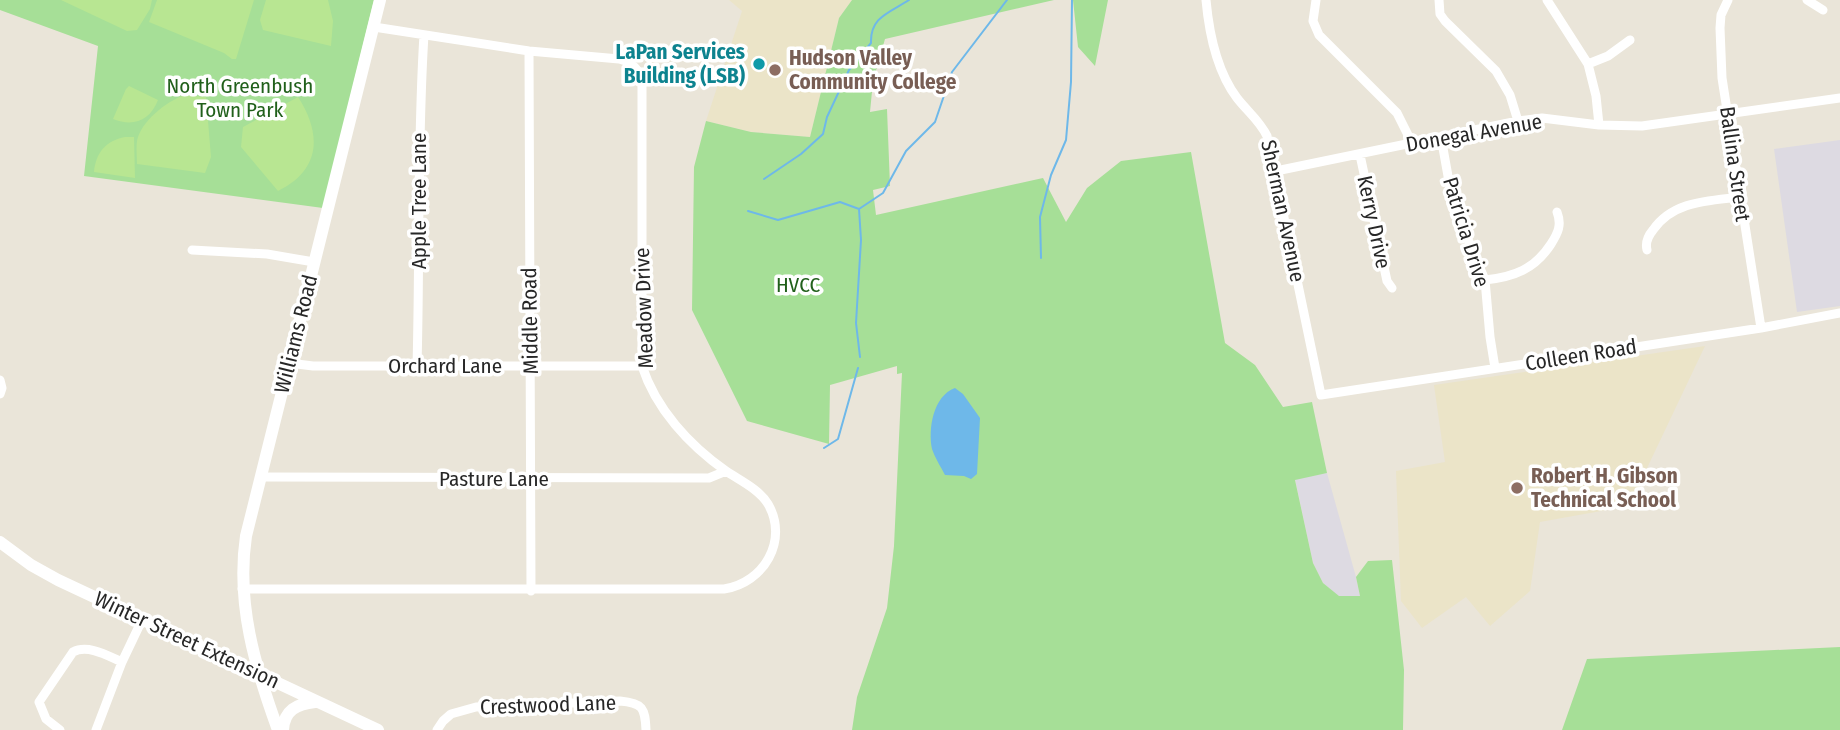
<svg xmlns="http://www.w3.org/2000/svg" width="1840" height="730" viewBox="0 0 1840 730" font-family="'Fira Sans Condensed',sans-serif">
  <rect width="100%" height="100%" fill="#eae5d9"/>
  <!-- industrial -->
  <path fill="#dddae2" d="M1840,140V306L1797,312L1774,149Z
    M1327,473L1356,577L1360,596H1338L1323,583L1313,563L1295,479Z"/>
  <!-- education -->
  <path fill="#ebe4c8" d="M729,0H852L839,18L810,137L751,132L706,121L742,11Z
    M1705,346L1629,506L1540,522L1530,591L1490,626L1466,597L1422,628L1401,601L1396,471L1445,462L1434,385Z"/>
  <!-- green -->
  <path fill="#a6df97" d="M0,0H374L323,208L84,176L98,46L0,10Z
    M852,0H1054L885,39L873,81L870,112L887,109L890,186L873,190L876,215L1043,178L1066,222L1087,188L1121,161L1191,152L1225,343L1255,365L1283,407L1312,402L1327,473L1295,480L1313,563L1323,583L1339,596H1360L1356,577L1368,561L1392,560L1404,670L1403,730H852L857,697L887,608L894,546L902,373L897,374V366L830,385L829,444L747,421L692,310L694,167L706,121L751,132L810,137L839,18Z
    M1073,0H1108L1095,66L1078,47Z
    M1840,647V730H1562L1587,659Z"/>
  <!-- pitch -->
  <path fill="#b8e692" d="M61,0H152L150,9L137,30L127,31Z
    M157,0H254L236,59H232L224,53L149,22Z
    M266,0H328L333,21L331,46L263,30L260,20Z
    M129,86L158,100C150,121 133,127 113,119L126,89Z
    M184,95L206,97L211,157L205,173L137,164C137,157 136,149 137,141C141,121 166,102 184,95Z
    M298,97C322,134 321,170 278,191L241,147L243,127Z
    M125,137H134L135,178L94,172C96,152 106,141 125,137Z"/>
  <!-- water -->
  <path fill="#6eb8e9" d="M955,388L963,394L980,418L977,474L971,479L964,476L945,475C941,467 935,458 932,449C928,429 933,396 955,388Z"/>
  <g fill="none" stroke-linecap="round" stroke-linejoin="round">
    <!-- stream -->
    <path stroke="#6eb8e9" stroke-width="2" d="M764,179L801,154L823,134L827,117L849,70L871,43C870,17 889,13 909,0
      M748,211L778,220L840,202L859,209
      M1041,258L1040,217L1051,175L1066,140L1071,82L1072,0
      M860,357L856,323L861,240L859,209L883,193L906,151L935,122L952,72L1007,0
      M824,448L838,439L858,368"/>
    <!-- minor -->
    <path stroke="#fff" stroke-width="9" d="M1206,0C1209,33 1216,70 1237,98C1247,111 1260,121 1267,136L1321,395L1761,328L1840,313
      M1316,0L1313,21L1319,35L1397,113L1412,143
      M1439,0L1440,14L1445,21L1496,71L1510,95L1518,121
      M1547,0L1588,64L1596,96L1599,125
      M1728,0L1721,15L1720,28L1722,78L1761,328
      M1807,0L1823,10
      M529,51L531,591
      M1588,64L1608,56L1630,40
      M1441,137L1453,204L1485,280L1490,337L1495,368
      M1360,155L1387,281L1392,288
      M1276,171L1518,121L1542,118L1599,125L1642,126L1840,98
      M192,250L267,254L314,262
      M1647,250C1645,242 1648,236 1653,230C1673,201 1708,201 1740,197
      M1485,280C1514,277 1535,269 1551,244C1558,233 1562,225 1557,212
      M289,363L313,366H642
      M417,366C420,256 417,145 424,35
      M0,380L2,388L0,394
      M261,477L709,478L726,471
      M242,589H724C764,583 789,540 768,504C759,489 739,480 726,471C689,445 656,409 642,366V82C640,69 631,62 619,59L529,51L374,27
      M60,730L46,719L39,702L73,652C88,644 108,656 122,662
      M96,730L122,662L142,620
      M437,730L443,721L451,714L476,707L620,701C643,703 645,708 646,730"/>
    <!-- secondary -->
    <path stroke="#fff" stroke-width="12" d="M0,542L31,565L58,580L378,730
      M278,730C255,667 236,603 246,536L380,0
      M283,730C284,710 297,704 315,702"/>
  </g>
  <!-- markers -->
  <circle fill="#0f9aa8" stroke="#fff" stroke-width="2.5" cx="759" cy="64" r="7"/>
  <g fill="#8d6e63" stroke="#fff" stroke-width="2.5">
    <circle cx="775" cy="70" r="7"/>
    <circle cx="1517" cy="488" r="7"/>
  </g>
  <g text-anchor="middle" stroke-width="7" stroke-linejoin="round" paint-order="stroke">
    <!-- culture labels -->
    <g font-size="21" font-weight="bold" fill="#0d838f" stroke="#fff" text-anchor="end">
      <text x="745" y="59">LaPan Services<tspan x="745" dy="24">Building (LSB)</tspan></text>
    </g>
    <!-- education labels -->
    <g font-size="21" font-weight="bold" fill="#785e54" stroke="#fff" text-anchor="start">
      <text x="789" y="65">Hudson Valley<tspan x="789" dy="24">Community College</tspan></text>
      <text x="1531" y="483">Robert H. Gibson<tspan x="1531" dy="24">Technical School</tspan></text>
    </g>
    <!-- park labels -->
    <g font-size="21" fill="#21601b" stroke="#fff">
      <text x="240" y="93">North Greenbush<tspan x="240" dy="24">Town Park</tspan></text>
      <text x="798" y="292">HVCC</text>
    </g>
    <!-- street labels -->
    <g font-size="21" fill="#272727" stroke="#fff">
      <text transform="translate(1474 133) rotate(-10)" y="7">Donegal Avenue</text>
      <text transform="translate(1735 164) rotate(82)" y="7">Ballina Street</text>
      <text transform="translate(419 201) rotate(-90)" y="7">Apple Tree Lane</text>
      <text transform="translate(1283 211) rotate(78)" y="7">Sherman Avenue</text>
      <text transform="translate(1374 222) rotate(78)" y="7">Kerry Drive</text>
      <text transform="translate(1466 232) rotate(73)" y="7">Patricia Drive</text>
      <text transform="translate(644 308) rotate(-92)" y="7">Meadow Drive</text>
      <text transform="translate(530 321) rotate(-91)" y="7">Middle Road</text>
      <text transform="translate(296 334) rotate(-76)" y="7">Williams Road</text>
      <text transform="translate(1581 355) rotate(-9)" y="7">Colleen Road</text>
      <text x="445" y="373">Orchard Lane</text>
      <text x="494" y="486">Pasture Lane</text>
      <text transform="translate(187 640) rotate(25)" y="7">Winter Street Extension</text>
      <text transform="translate(548 705) rotate(-2)" y="7">Crestwood Lane</text>
    </g>
  </g>
</svg>
